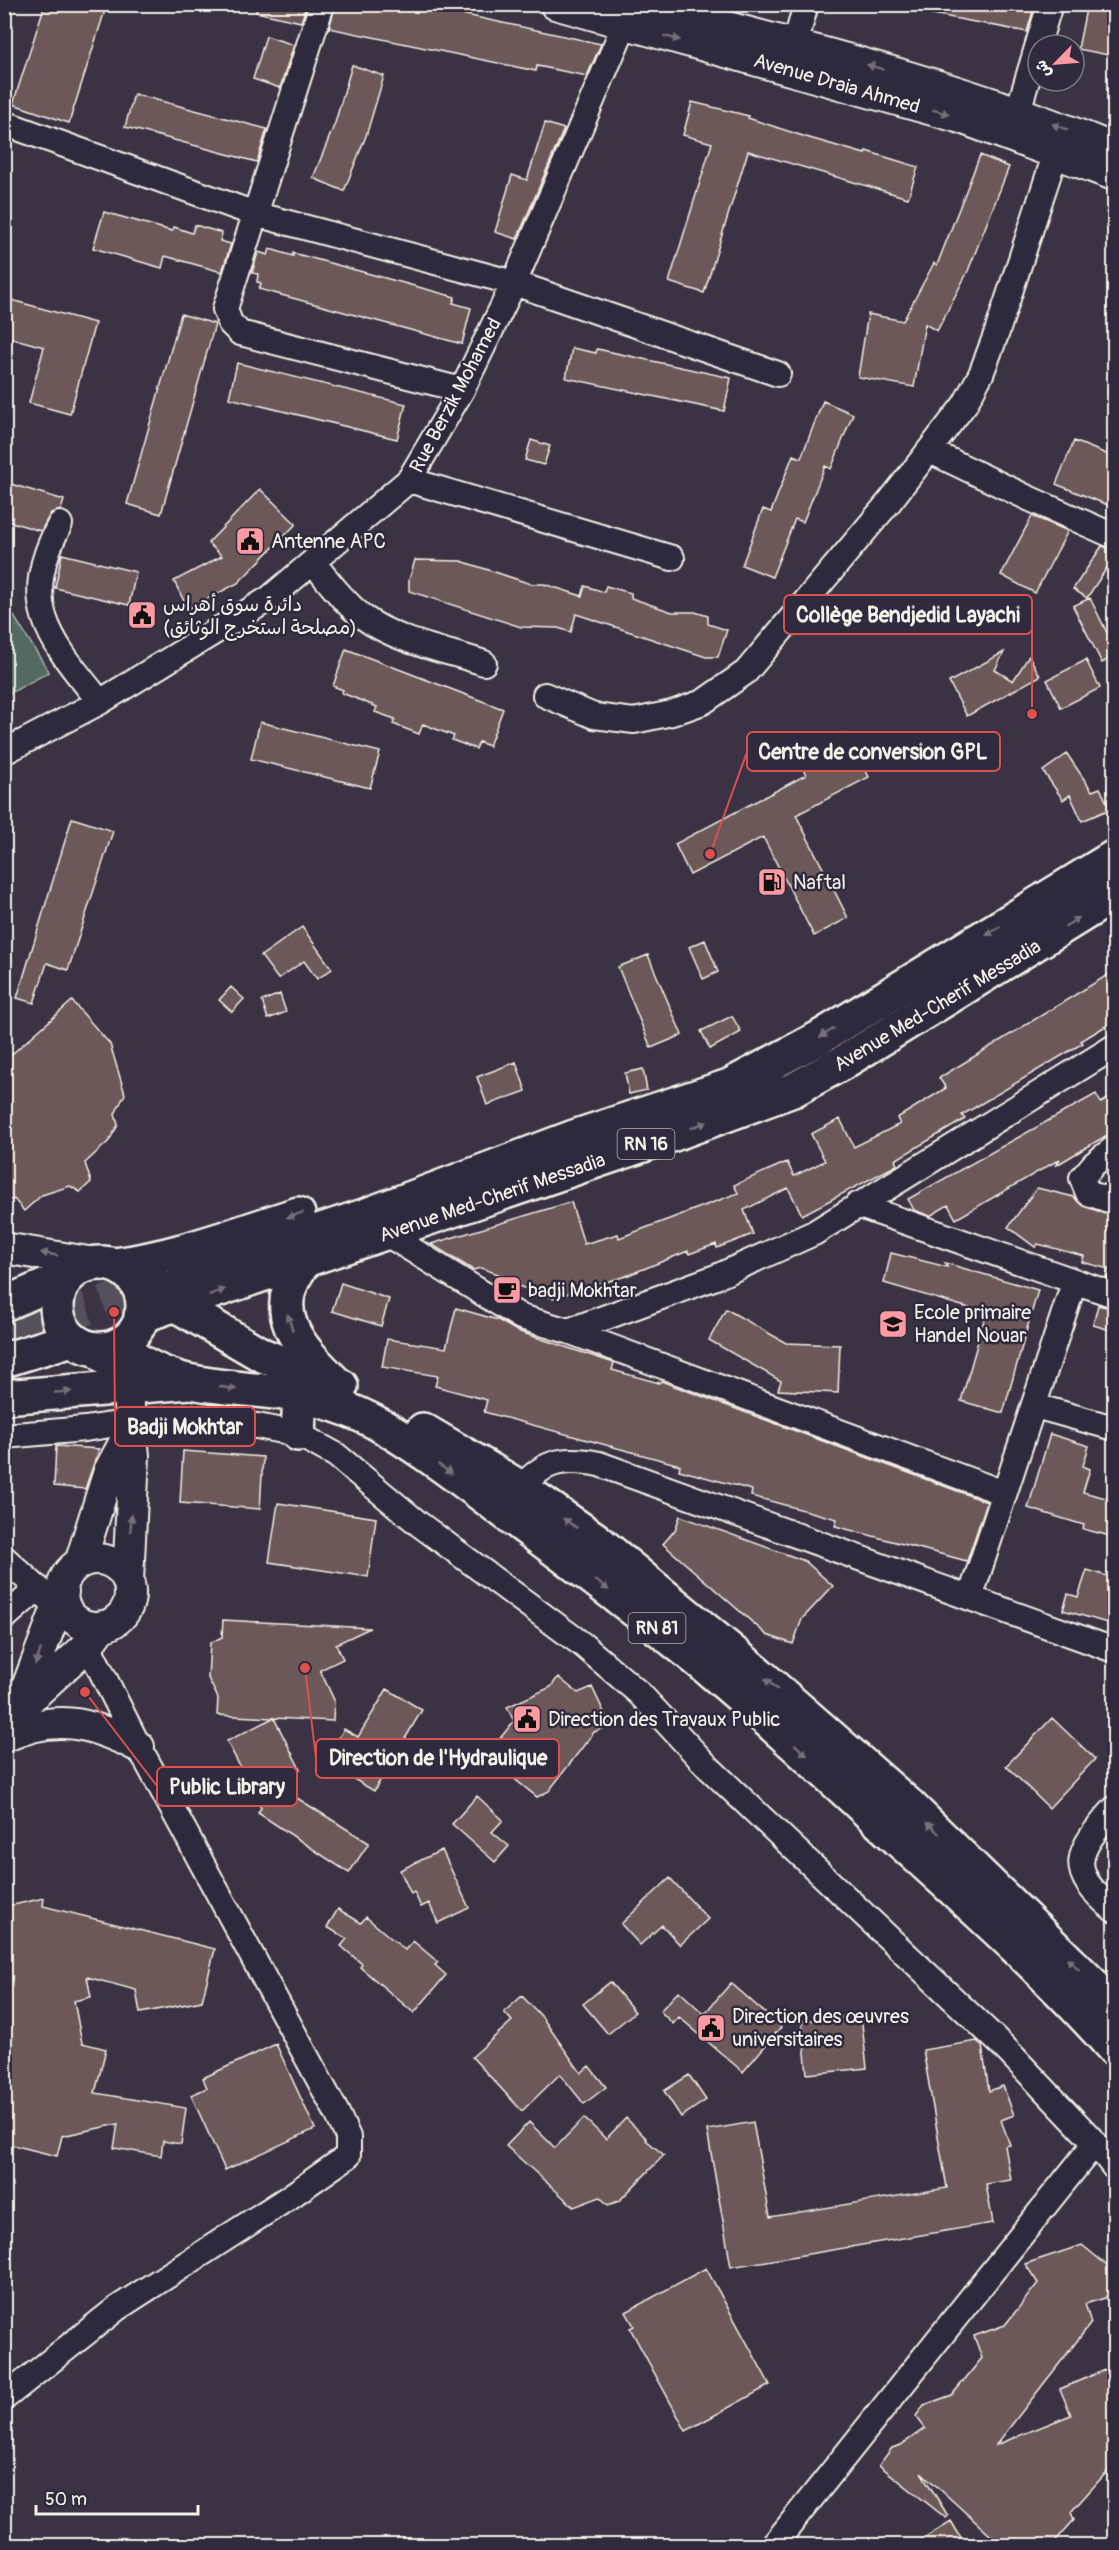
<svg xmlns="http://www.w3.org/2000/svg" width="1119" height="2550" viewBox="0 0 1119 2550" font-family="Pangolin,'Playpen Sans Arabic',sans-serif">
  <rect width="100%" height="100%" fill="#3b3343"/>
  <filter id="ink" filterUnits="userSpaceOnUse"><feTurbulence type="fractalNoise" baseFrequency=".0167" numOctaves="2"/><feDisplacementMap in="SourceGraphic" scale="12" xChannelSelector="R" yChannelSelector="G"/><feConvolveMatrix kernelMatrix="1 2 1 2 8 2 1 2 1" color-interpolation-filters="sRGB"/></filter>
  <g filter="url(#ink)">
    <!-- green -->
    <path fill="#546963" stroke="#a4ada6" stroke-width="1.5" d="M5,602L49,672L5,696H4Z"/>
    <!-- building -->
    <path fill="#6c5959" stroke="#f4f1e8" stroke-width="1.5" d="M45,4H107L69,123L13,104Z
      M257,4H307L301,22L256,12Z
      M336,4H415L601,44L587,76L537,66L536,71L329,28Z
      M928,4H1035L1027,32L927,13Z
      M1087,4H1114V56L1078,49Z
      M266,36L294,45L280,88L253,79Z
      M352,65L384,76L366,136L344,191L313,178L335,123Z
      M134,94L267,129L257,162L125,127Z
      M692,102L749,116L748,118L806,137L865,154L866,151L918,167L908,198L748,151L704,293L669,282L712,143L683,135Z
      M545,123L564,129L517,239L495,232L512,175L527,180Z
      M980,155L1009,167L968,271L937,331L925,324L914,387L858,377L868,314L903,321L934,263L937,265Z
      M104,212L172,231L174,227L192,233L195,225L222,233L220,241L231,244L222,272L165,256L162,268L93,248Z
      M270,249L293,256V253L455,297L453,303L471,308L462,344L259,289L261,283L257,282L258,274L252,273L258,252L268,255Z
      M4,298L95,323L70,414L29,403L44,347L4,336Z
      M181,314L215,324L161,514L127,504Z
      M572,348L596,353L597,349L731,378L724,411L566,378Z
      M237,363L406,404L397,439L229,398Z
      M823,401L853,414L831,469L825,466L803,522L795,519L772,577L742,565L763,509L771,512L793,455L801,458Z
      M531,440L550,446L544,465L525,460Z
      M1074,441L1114,457V495L1110,506L1056,484Z
      M4,482L64,500L61,510L51,513L41,531L4,520Z
      M260,489L296,524L238,583L188,609L174,581L222,556L208,543Z
      M1032,516L1068,531L1035,593L1001,575Z
      M1102,546L1114,550V557L1087,598L1073,589Z
      M62,554L136,572L129,605L55,588Z
      M415,560L461,561L531,584H544L582,596L585,586L604,592L606,586L631,593V598L672,612H695L708,616V624L727,630L718,657H706L576,614L571,632L558,628L521,627L409,591V580Z
      M1090,598L1114,647V656L1102,663L1073,606Z
      M346,649L503,709L489,746L479,742L476,749L452,740L454,736L423,724L419,734L393,724L395,719L375,712L377,707L342,693L343,690L333,686Z
      M1004,652L995,670L1013,681L1029,656L1040,676L967,716L949,682Z
      M1086,660L1100,688L1061,708L1047,680Z
      M260,722L380,752L370,788L251,759Z
      M847,734L869,777L796,815L848,918L814,936L763,837L690,875L675,844L806,775L798,760Z
      M1067,754L1092,791L1100,788L1110,809L1082,821L1070,795L1063,800L1043,771Z
      M72,818L113,831L68,970L47,963L34,1003L17,998Z
      M302,927L332,969L317,979L304,961L278,979L261,956Z
      M705,940L718,972L703,979L689,947Z
      M648,955L682,1035L651,1048L618,967Z
      M1114,971V1021L1081,1041L1083,1043L962,1115L965,1119L895,1160L897,1165L802,1215L788,1188L744,1210L753,1234L717,1248L716,1244L689,1254L688,1251L626,1276L553,1298L509,1283L507,1277L481,1268L473,1270L431,1244L571,1202L584,1244L618,1234L619,1238L738,1193L734,1185L787,1162L794,1176L825,1161L811,1134L840,1119L854,1147L900,1124L897,1118L946,1088L939,1078Z
      M231,987L244,999L232,1012L219,1000Z
      M280,994L286,1012L268,1019L262,1001Z
      M72,1001L110,1044L125,1094L115,1114L118,1125L109,1141L85,1163L91,1182L80,1192L70,1186L42,1195L24,1211L14,1199L4,1202V1061Z
      M732,1016L741,1032L710,1049L701,1031Z
      M516,1062L526,1091L487,1105L477,1077Z
      M643,1069L647,1090L629,1094L625,1073Z
      M1096,1094L1101,1103L1114,1095V1131L1055,1166L1060,1159L956,1219L948,1205L930,1216L914,1210L908,1199Z
      M1037,1188L1074,1197L1083,1206L1114,1216V1280L1106,1277L1109,1269L1082,1262L1084,1256L1038,1244L1035,1247L1008,1227Z
      M891,1253L947,1267L945,1263L1038,1290L1003,1413L961,1401L986,1313L884,1283Z
      M341,1283L389,1299L381,1326L332,1311Z
      M1098,1305L1114,1309V1331L1093,1325Z
      M456,1308L498,1320L517,1331L614,1363L612,1370L659,1383L661,1381L987,1502L967,1561L835,1526L837,1519L751,1496L752,1490L679,1470L680,1465L484,1412L487,1400L435,1386L438,1376L382,1367L387,1339L446,1348Z
      M726,1309L786,1343L840,1345L838,1393L778,1390L781,1381L709,1340Z
      M1050,1434L1089,1446L1083,1466L1090,1469L1083,1492L1114,1500V1537L1083,1529L1084,1525L1028,1508Z
      M56,1446L99,1449L85,1489L54,1486Z
      M183,1451L263,1457L260,1509L180,1503Z
      M278,1503L376,1518L368,1577L269,1562Z
      M680,1516L805,1561L833,1586L802,1619L793,1644L767,1635L663,1544L675,1530Z
      M1087,1570L1114,1578V1625L1063,1610L1068,1594L1078,1597Z
      M223,1620L370,1628L336,1644L343,1659L320,1670L334,1700L333,1721L274,1718L300,1769L273,1783L369,1843L349,1873L258,1813L261,1808L227,1741L273,1718L217,1715L218,1698L208,1678L210,1643L222,1637Z
      M558,1677L578,1693L592,1687L610,1725L594,1732L549,1791L537,1797L486,1756L514,1721L507,1707L551,1687Z
      M387,1689L422,1710L374,1791L325,1762L344,1729L358,1737Z
      M1052,1718L1095,1759L1049,1808L1006,1766Z
      M477,1796L503,1820L492,1832L509,1846L495,1862L452,1824Z
      M442,1850L469,1908L438,1923L429,1903L421,1907L414,1892L411,1894L400,1870Z
      M670,1878L708,1919L680,1945L662,1925L640,1945L621,1924Z
      M44,1898L43,1906L215,1949L202,2001L140,2013L136,1990L87,1977L91,1997L74,2001L82,2043L106,2049L95,2093L186,2108L181,2144L163,2141L161,2156L114,2148L118,2124L62,2136L57,2156L4,2143V1907Z
      M338,1909L361,1923L366,1917L405,1950L413,1941L438,1962L435,1965L446,1975L414,2013L360,1967L362,1964L341,1946L347,1939L327,1927Z
      M610,1982L635,2012L608,2034L583,2004Z
      M731,1983L781,2027L743,2072L679,2017L673,2024L660,2011L679,1991L704,2014Z
      M522,1996L542,2017L581,2073L589,2066L606,2087L584,2104L560,2074L522,2111L472,2057L512,2021L504,2012Z
      M861,2015L867,2068L807,2074L802,2021Z
      M977,2041L982,2046L989,2091L1003,2086L1014,2115L1001,2120L1010,2145L1005,2146L1011,2180L986,2184L993,2223L731,2267L707,2130L753,2122L770,2217L947,2188L923,2050Z
      M276,2044L315,2129L225,2170L191,2095L207,2088L203,2078Z
      M689,2075L706,2100L681,2117L664,2091Z
      M584,2118L606,2139L626,2118L647,2139L646,2140L664,2155L619,2201L608,2205L600,2197L574,2207L506,2146L529,2122L555,2148Z
      M1082,2245L1114,2271V2286L1105,2298L1085,2304L1091,2323L996,2445L1071,2415L1060,2389L1114,2366V2464L1071,2512L1074,2520L1051,2546H1002L921,2472L948,2516L946,2518L879,2465L892,2448L901,2445L925,2428L916,2416L924,2405L952,2395L982,2358L974,2336L1005,2325L1038,2283L1025,2264Z
      M706,2268L770,2385L686,2431L630,2328L634,2326L626,2312Z
      M951,2521L966,2546H911Z"/>
    <g fill="none" stroke-linecap="round" stroke-linejoin="round">
      <!-- trunk-tunnel -->
      <path stroke="#57505c" stroke-width="33" stroke-dasharray="33 16" stroke-linecap="butt" d="M10,1334L183,1276"/>
      <!-- minor casing -->
      <g stroke="#f4f1e8" stroke-width="28">
        <path id="minor" d="M322,4L225,309L230,323L240,333L462,390
          M795,45L806,4
          M1018,111L1050,4
          M4,123L255,214L514,283L778,374
          M930,451L1028,498L1114,536
          M409,480L672,558
          M60,524C17,604 50,640 100,702
          M313,563C329,581 343,602 363,617C397,642 445,650 484,663
          M545,695L594,716L634,721L672,713L703,702L746,672L890,501L965,404L981,374L997,332L1056,152
          M4,752L100,702L270,598L409,480L462,390L514,283L632,7
          M1114,1148L1094,1164L1082,1178L1088,1193L1114,1202
          M857,1205L1114,1295
          M385,1233L521,1317L568,1331L1004,1493
          M568,1331L716,1277L814,1233L1114,1047
          M1035,1406L1114,1428
          M4,1436L85,1429L130,1422L202,1423L257,1426L298,1434L336,1455L419,1524L583,1645L640,1694L707,1766L1003,2046L1095,2143L1114,2167
          M511,1500C538,1465 555,1455 599,1464L1114,1650
          M4,1558L57,1606
          M970,1598L1074,1283
          M4,1618L38,1588
          M1114,1809C1076,1852 1065,1870 1114,1910
          M4,2398L116,2309L288,2198L348,2156V2137L337,2113L139,1747L88,1645
          M773,2546L1095,2143"/>
      </g>
      <!-- tertiary casing -->
      <g stroke="#f4f1e8" stroke-width="34">
        <path id="tertiary" d="M555,4L961,118L1114,175
          M639,4C799,46 961,85 1114,149
          M4,1248L94,1263
          M94,1349L119,1372L126,1386L129,1406L134,1456L128,1581
          M62 1593a34 34 0 1 1 68 0a34 34 0 1 1-68 0Z
          M80,1563L109,1471L131,1430
          M24,1704L88,1645L102,1626
          M4,1731L19,1708L63,1592
          M4,1737C56,1713 90,1722 139,1747"/>
      </g>
      <!-- primary casing -->
      <g stroke="#f4f1e8" stroke-width="38">
        <path id="primary" d="M136,1262L178,1306L262,1355L341,1386
          M118,1345C166,1389 221,1385 282,1393C317,1398 351,1408 382,1426C434,1457 481,1495 530,1531C591,1577 654,1623 713,1673C770,1721 825,1772 880,1823C960,1896 1043,1968 1114,2049
          M423,1430L521,1488L595,1539L759,1674L910,1806L1114,2005
          M298,1434L300,1396"/>
      </g>
      <!-- trunk casing -->
      <g stroke="#f4f1e8" stroke-width="38">
        <path id="trunk" d="M306,1260C264,1311 298,1346 337,1384
          M57 1306a43 43 0 1 1 86 0a43 43 0 1 1-86 0Z
          M114,1265C177,1257 238,1233 298,1214
          M185,1275L364,1216L574,1137L729,1086L819,1038L1114,857
          M4,1304L67,1277
          M141,1316L655,1141L793,1090L842,1063L1114,895
          M4,1360L72,1339
          M4,1397L190,1382"/>
      </g>
      <!-- minor -->
      <use href="#minor" stroke="#2f2a3d" stroke-width="24"/>
      <!-- tertiary -->
      <use href="#tertiary" stroke="#2f2a3d" stroke-width="30"/>
      <!-- primary -->
      <use href="#primary" stroke="#2f2a3d" stroke-width="33"/>
      <!-- trunk -->
      <use href="#trunk" stroke="#2f2a3d" stroke-width="33"/>
    </g>
    <!-- one-way arrows -->
    <defs><path id="oneway-solid" d="M-6-.8H1V-3.2L6.5 0L1 3.2V.8H-6Z" transform="scale(1.5)"/></defs>
    <g fill="#747079">
      <use href="#oneway-solid" transform="translate(672 38) rotate(15)"/>
      <use href="#oneway-solid" transform="translate(875 67) rotate(-164)"/>
      <use href="#oneway-solid" transform="translate(941 112) rotate(16)"/>
      <use href="#oneway-solid" transform="translate(1060 127) rotate(-159)"/>
      <use href="#oneway-solid" transform="translate(1072 922) rotate(-32)"/>
      <use href="#oneway-solid" transform="translate(993 931) rotate(149)"/>
      <use href="#oneway-solid" transform="translate(827 1033) rotate(148)"/>
      <use href="#oneway-solid" transform="translate(699 1125) rotate(-20)"/>
      <use href="#oneway-solid" transform="translate(295 1215) rotate(162)"/>
      <use href="#oneway-solid" transform="translate(49 1254) rotate(-169)"/>
      <use href="#oneway-solid" transform="translate(217 1292) rotate(-20)"/>
      <use href="#oneway-solid" transform="translate(290 1322) rotate(-107)"/>
      <use href="#oneway-solid" transform="translate(228 1388) rotate(8)"/>
      <use href="#oneway-solid" transform="translate(63 1392) rotate(-5)"/>
      <use href="#oneway-solid" transform="translate(445 1469) rotate(36)"/>
      <use href="#oneway-solid" transform="translate(131 1523) rotate(-86)"/>
      <use href="#oneway-solid" transform="translate(570 1523) rotate(-145)"/>
      <use href="#oneway-solid" transform="translate(602 1585) rotate(37)"/>
      <use href="#oneway-solid" transform="translate(38 1657) rotate(110)"/>
      <use href="#oneway-solid" transform="translate(771 1684) rotate(-139)"/>
      <use href="#oneway-solid" transform="translate(801 1750) rotate(42)"/>
      <use href="#oneway-solid" transform="translate(933 1828) rotate(-136)"/>
      <use href="#oneway-solid" transform="translate(1073 1964) rotate(-136)"/>
    </g>
  </g>
  <!-- icons -->
  <defs>
    <g id="civic-square" transform="scale(1.5)"><rect x="-9" y="-9" width="18" height="18" rx="4" fill="#ff9aa2" stroke="#2f2a3d"/><path d="M-.6-6.5H3V-4.5H.6V-3L4-1V1h2V6H-6V1h2V-1L-.6-3ZM-1.2 2.5V6h2.4V2.5Z" fill="#111"/></g>
    <g id="fuel-square" transform="scale(1.5)"><rect x="-9" y="-9" width="18" height="18" rx="4" fill="#ff9aa2" stroke="#2f2a3d"/><path d="M-5.5-6h7V0h2V4h1.3V-2.5L3-4.5l.8-.8L6-3V5H2.5V1h-1V6h-7ZM-4.2-4.7v3.2H.2V-4.7Z" fill="#111"/></g>
    <g id="cafe-square" transform="scale(1.5)"><rect x="-9" y="-9" width="18" height="18" rx="4" fill="#ff9aa2" stroke="#2f2a3d"/><path d="M-5.5-4.5H6V0H3Q3 3.5 0 3.5H-2.5Q-5.5 3.5-5.5 0ZM3-3.2v2h1.7v-2ZM-6 4.5H4V6H-6Z" fill="#111"/></g>
    <g id="school-square" transform="scale(1.5)"><rect x="-9" y="-9" width="18" height="18" rx="4" fill="#ff9aa2" stroke="#2f2a3d"/><path d="M0-5L7-2L0 1L-7-2ZM-4 1L0 2.5L4 1V4Q0 6-4 4Z" fill="#111"/></g>
  </defs>
  <g fill-rule="evenodd">
    <use href="#civic-square" x="250" y="541"/>
    <use href="#civic-square" x="142" y="615"/>
    <use href="#fuel-square" x="772" y="882"/>
    <use href="#cafe-square" x="507" y="1290"/>
    <use href="#school-square" x="893" y="1324"/>
    <use href="#civic-square" x="527" y="1719"/>
    <use href="#civic-square" x="711" y="2028"/>
  </g>
  <g text-anchor="middle" stroke-width="5" stroke-linejoin="round" paint-order="stroke">
    <!-- shield labels -->
    <g fill="#2f2a3d" stroke="#b9b5b5" stroke-width="1.5">
      <rect x="617.5" y="1129" width="57" height="30" rx="4.5"/>
      <rect x="628.5" y="1613" width="57" height="30" rx="4.5"/>
    </g>
    <g font-size="18" font-weight="bold" fill="#f4f1e8">
      <text x="646" y="1150">RN 16</text>
      <text x="657" y="1634">RN 81</text>
    </g>
    <!-- street labels -->
    <g font-size="20" fill="#f4f1e8" stroke="#2f2a3d">
      <text transform="translate(837 83) rotate(16)" y="7">Avenue Draia Ahmed</text>
      <text transform="translate(455 395) rotate(-62)" y="7">Rue Berzik Mohamed</text>
      <text transform="translate(937 1005) rotate(-31)" y="7">Avenue Med-Cherif Messadia</text>
      <text transform="translate(492 1197) rotate(-19)" y="7">Avenue Med-Cherif Messadia</text>
    </g>
    <!-- poi labels -->
    <g font-size="20" fill="#f4f1e8" stroke="#2f2a3d" text-anchor="start">
      <text x="271" y="548">Antenne APC</text>
      <text x="163" y="611">دائرة سوق أهراس<tspan x="163" dy="23">(مصلحة استخرج الوثائق)</tspan></text>
      <text x="793" y="889">Naftal</text>
      <text x="528" y="1297">badji Mokhtar</text>
      <text x="914" y="1319">Ecole primaire<tspan x="914" dy="23">Handel Nouar</tspan></text>
      <text x="548" y="1726">Direction des Travaux Public</text>
      <text x="732" y="2023">Direction des œuvres<tspan x="732" dy="23">universitaires</tspan></text>
    </g>
  </g>
  <!-- callouts -->
  <path fill="none" stroke="#dc504e" stroke-width="2" d="M1032 714L1032 614M710 854L747 752M114 1312L115 1427M305 1668L316 1758M85 1692L157 1786"/>
  <g fill="#dc504e" stroke="#2f2a3d" stroke-width="2">
    <circle cx="1032" cy="714" r="6"/>
    <circle cx="710" cy="854" r="6"/>
    <circle cx="114" cy="1312" r="6"/>
    <circle cx="305" cy="1668" r="6"/>
    <circle cx="85" cy="1692" r="6"/>
  </g>
  <g fill="#2f2a3d" stroke="#dc504e" stroke-width="2">
    <rect x="784" y="595" width="248" height="39" rx="6"/>
    <rect x="747" y="732" width="253" height="39" rx="6"/>
    <rect x="115" y="1407" width="140" height="39" rx="6"/>
    <rect x="316" y="1739" width="243" height="39" rx="6"/>
    <rect x="157" y="1767" width="140" height="39" rx="6"/>
  </g>
  <g font-size="21" text-anchor="middle" font-weight="bold" fill="#f4f1e8">
    <text x="908" y="622">Collège Bendjedid Layachi</text>
    <text x="873" y="759">Centre de conversion GPL</text>
    <text x="185" y="1434">Badji Mokhtar</text>
    <text x="438" y="1765">Direction de l'Hydraulique</text>
    <text x="227" y="1794">Public Library</text>
  </g>
  <!-- margin -->
  <rect width="1119" height="2550" fill="none" stroke="#2f2a3d" stroke-width="24"/>
  <rect x="12" y="12" width="1095" height="2526" fill="none" stroke="#f4f1e8" stroke-width="2" filter="url(#ink)"/>
  <!-- north arrow -->
  <g transform="translate(1056 63) rotate(245)"><circle r="28" fill="#2f2a3d" stroke="#7e7a81" stroke-width="1.5"/>
  <path d="M0-4.5L10 22L0 15L-10 22Z" fill="#ff9aa2"/>
  <text y="-9" font-size="16" font-weight="bold" text-anchor="middle" fill="#f4f1e8">ش</text>
  </g>
  <!-- scale -->
  <path d="M36 2505v9h162v-9" fill="none" stroke="#f4f1e8" stroke-width="3"/>
  <text x="45" y="2505" font-size="18" fill="#f4f1e8" stroke="#2f2a3d" stroke-width="4.5" paint-order="stroke">50 m</text>
</svg>
